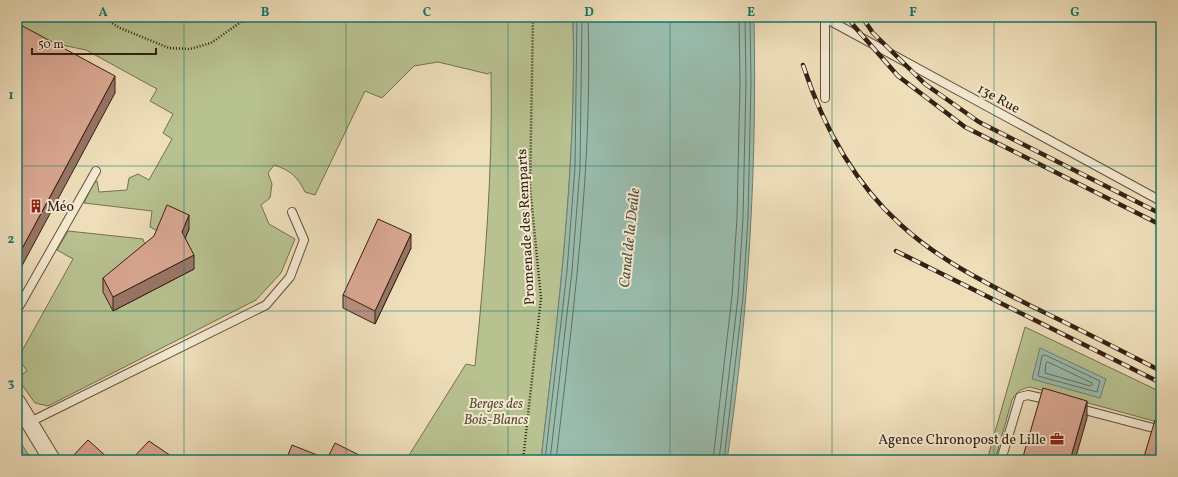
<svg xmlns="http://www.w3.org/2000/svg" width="1178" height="477" viewBox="0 0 1178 477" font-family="Vollkorn,serif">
  <rect width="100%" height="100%" fill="#eedeba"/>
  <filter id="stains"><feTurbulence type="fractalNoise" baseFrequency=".005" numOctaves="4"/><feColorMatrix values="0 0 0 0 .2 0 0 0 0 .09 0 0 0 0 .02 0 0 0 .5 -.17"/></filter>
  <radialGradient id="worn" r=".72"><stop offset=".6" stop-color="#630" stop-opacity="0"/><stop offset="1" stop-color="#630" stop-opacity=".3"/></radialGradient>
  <!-- green -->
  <path fill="#b8c190" stroke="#767051" d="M38,17H573C577,166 558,313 541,460H406L466,364L475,366C485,268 493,170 491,72L488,74L438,62L414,66L382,98L365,91L315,195L305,192C298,177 290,170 274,165L268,173L272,184L270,198L261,205L269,224L295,239L281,273L256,300L48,406L35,403L17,378L27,371L18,358L73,259L57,250L68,231L143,239L148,254L161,233L150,227L152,211L84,203L93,184L97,181L99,192L127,190L129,178L138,174L149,180L172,139L163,133L173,114L150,101L157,89L86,50L52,43L17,40V23Z
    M1025,327L1161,392V423L1030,387C1021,389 1017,391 1012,400L995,460H987Z"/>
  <!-- water -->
  <path fill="#99bcad" stroke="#717e6f" d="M573,17H754C757,165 749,313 727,460H541C558,313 577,166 573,17Z
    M1040,348L1106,379L1100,398L1032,379Z
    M17,437L32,460H17Z"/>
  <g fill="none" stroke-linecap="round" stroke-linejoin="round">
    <!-- shore -->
    <path stroke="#676e60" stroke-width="1" d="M1045,355L1100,381L1097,392L1038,376L1042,356Z
      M1048,362L1092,383V385L1090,386L1045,373L1046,363Z
      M545,460L567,271L575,167L577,17
      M550,460L572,271L580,168L582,17
      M556,460C573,313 593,166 588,17
      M713,460L732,296L737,217L740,82L739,17
      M719,460L738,297L743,218L746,82L745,17
      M724,460L743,297L748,218L751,82L750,17"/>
    <!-- service casing -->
    <g stroke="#63503c" stroke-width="10">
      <path id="service" d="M825,17V98
        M825,18L1161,201
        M17,310L96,171
        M1077,408L1161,430
        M30,422L266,305L290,277L304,240L292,212
        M1001,460L1020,397L1028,395L1050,400"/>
    </g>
    <!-- minor casing -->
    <g stroke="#63503c" stroke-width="18">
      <path id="minor" d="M17,402L52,460"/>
    </g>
    <!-- path -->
    <path stroke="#352012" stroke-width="2.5" stroke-dasharray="1 2" stroke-linecap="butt" d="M102,17L120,28L169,48L190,49L211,43L248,17
      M523,460L541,298L530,187L533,17"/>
    <!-- service -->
    <use href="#service" stroke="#f4ead2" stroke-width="8"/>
    <!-- minor -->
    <use href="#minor" stroke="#f4ead2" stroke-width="16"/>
    <!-- rail casing -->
    <g stroke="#352012" stroke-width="4.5">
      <path id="rail" d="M848,17L854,26L898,76L965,127L1161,225
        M862,17L873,33L925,84L979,122L1161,214
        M803,65C823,126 853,182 901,225C939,260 986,283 1031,306C1075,327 1118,349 1161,371
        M896,251L1161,383"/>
    </g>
    <!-- rail -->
    <use href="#rail" stroke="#f4ead2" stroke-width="3" stroke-dasharray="9" stroke-linecap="butt"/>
  </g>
  <!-- wall -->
  <path fill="#bb907e" stroke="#352012" d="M189,229L185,238L194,269L113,311L103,292V278Z
    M411,248L375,324L343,308V295Z"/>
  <!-- shaded-wall -->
  <path fill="#997566" stroke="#352012" d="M115,76V93L17,275V258Z
    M189,215V229L182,246V232Z
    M411,234V248L375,324V311Z
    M194,255V269L113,311V297Z
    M1087,401V418L1075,460H1070Z"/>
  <!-- building -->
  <path fill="#daa792" stroke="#352012" d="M17,23L115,76L17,258Z
    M167,205L189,215L182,232L194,255L113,297L103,278L154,236Z
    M378,219L411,234L375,311L343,295Z
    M1043,388L1087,401L1070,460H1022Z
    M1155,420L1161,421V460H1143Z
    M88,440L108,458L110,455L115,460H73L71,458Z
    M149,441L177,460H131Z
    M335,443L369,460H286L292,445L327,459Z"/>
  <!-- grid -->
  <path fill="none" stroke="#0f766e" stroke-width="1" stroke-opacity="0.55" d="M184,17V460M346,17V460M508,17V460M670,17V460M832,17V460M994,17V460M17,166H1161M17,311H1161"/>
  <!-- icons -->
  <defs>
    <g id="building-bare" transform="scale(1.08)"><path d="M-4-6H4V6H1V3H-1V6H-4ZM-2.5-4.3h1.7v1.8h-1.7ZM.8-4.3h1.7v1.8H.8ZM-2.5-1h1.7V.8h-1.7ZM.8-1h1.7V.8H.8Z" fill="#8f2418" stroke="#f4ead2" stroke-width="2.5" paint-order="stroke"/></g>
    <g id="office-bare" transform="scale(1.08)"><path d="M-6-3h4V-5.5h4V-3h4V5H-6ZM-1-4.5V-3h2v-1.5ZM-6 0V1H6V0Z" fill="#8f2418" stroke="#f4ead2" stroke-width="2.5" paint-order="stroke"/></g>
  </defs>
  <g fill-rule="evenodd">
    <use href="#building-bare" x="36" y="206"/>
    <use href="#office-bare" x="1057" y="439"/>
  </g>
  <g text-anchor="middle" stroke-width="4" stroke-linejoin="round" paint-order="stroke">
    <!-- street labels -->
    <g font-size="14" fill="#352012" stroke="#f4ead2">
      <text transform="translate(999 98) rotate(29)" y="5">13e Rue</text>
      <text transform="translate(525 227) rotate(-93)" y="5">Promenade des Remparts</text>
    </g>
    <!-- poi labels -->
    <g font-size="14" fill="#352012" stroke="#f4ead2" text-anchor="start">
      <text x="47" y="211">Méo</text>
      <text x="1046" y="444" text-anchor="end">Agence Chronopost de Lille</text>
    </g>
    <!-- park labels -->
    <g font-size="14" font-style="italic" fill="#5c5038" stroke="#f4ead2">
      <text x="496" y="408">Berges des<tspan x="496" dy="16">Bois-Blancs</tspan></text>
    </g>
    <!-- water labels -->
    <g font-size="15" font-style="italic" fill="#534f40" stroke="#f4ead2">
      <text transform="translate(629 238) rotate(-84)" y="5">Canal de la Deûle</text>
    </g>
  </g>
  <!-- margin -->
  <rect width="1178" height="477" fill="none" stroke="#eedeba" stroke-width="44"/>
  <!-- scale -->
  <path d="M32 48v6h124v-6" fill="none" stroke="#352012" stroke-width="2"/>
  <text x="38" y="48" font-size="12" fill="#352012" stroke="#f4ead2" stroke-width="3" paint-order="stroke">50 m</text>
  <rect x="22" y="22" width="1134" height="433" fill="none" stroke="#0f766e" stroke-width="1.5"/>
  <g font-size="13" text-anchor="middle" font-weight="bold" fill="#0f766e">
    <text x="103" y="16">A</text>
    <text x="265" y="16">B</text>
    <text x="427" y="16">C</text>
    <text x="589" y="16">D</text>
    <text x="751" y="16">E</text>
    <text x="913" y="16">F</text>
    <text x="1075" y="16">G</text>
    <text x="11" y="99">1</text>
    <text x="11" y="243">2</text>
    <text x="11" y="387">3</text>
  </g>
  <rect width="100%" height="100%" filter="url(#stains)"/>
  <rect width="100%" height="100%" fill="url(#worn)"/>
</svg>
